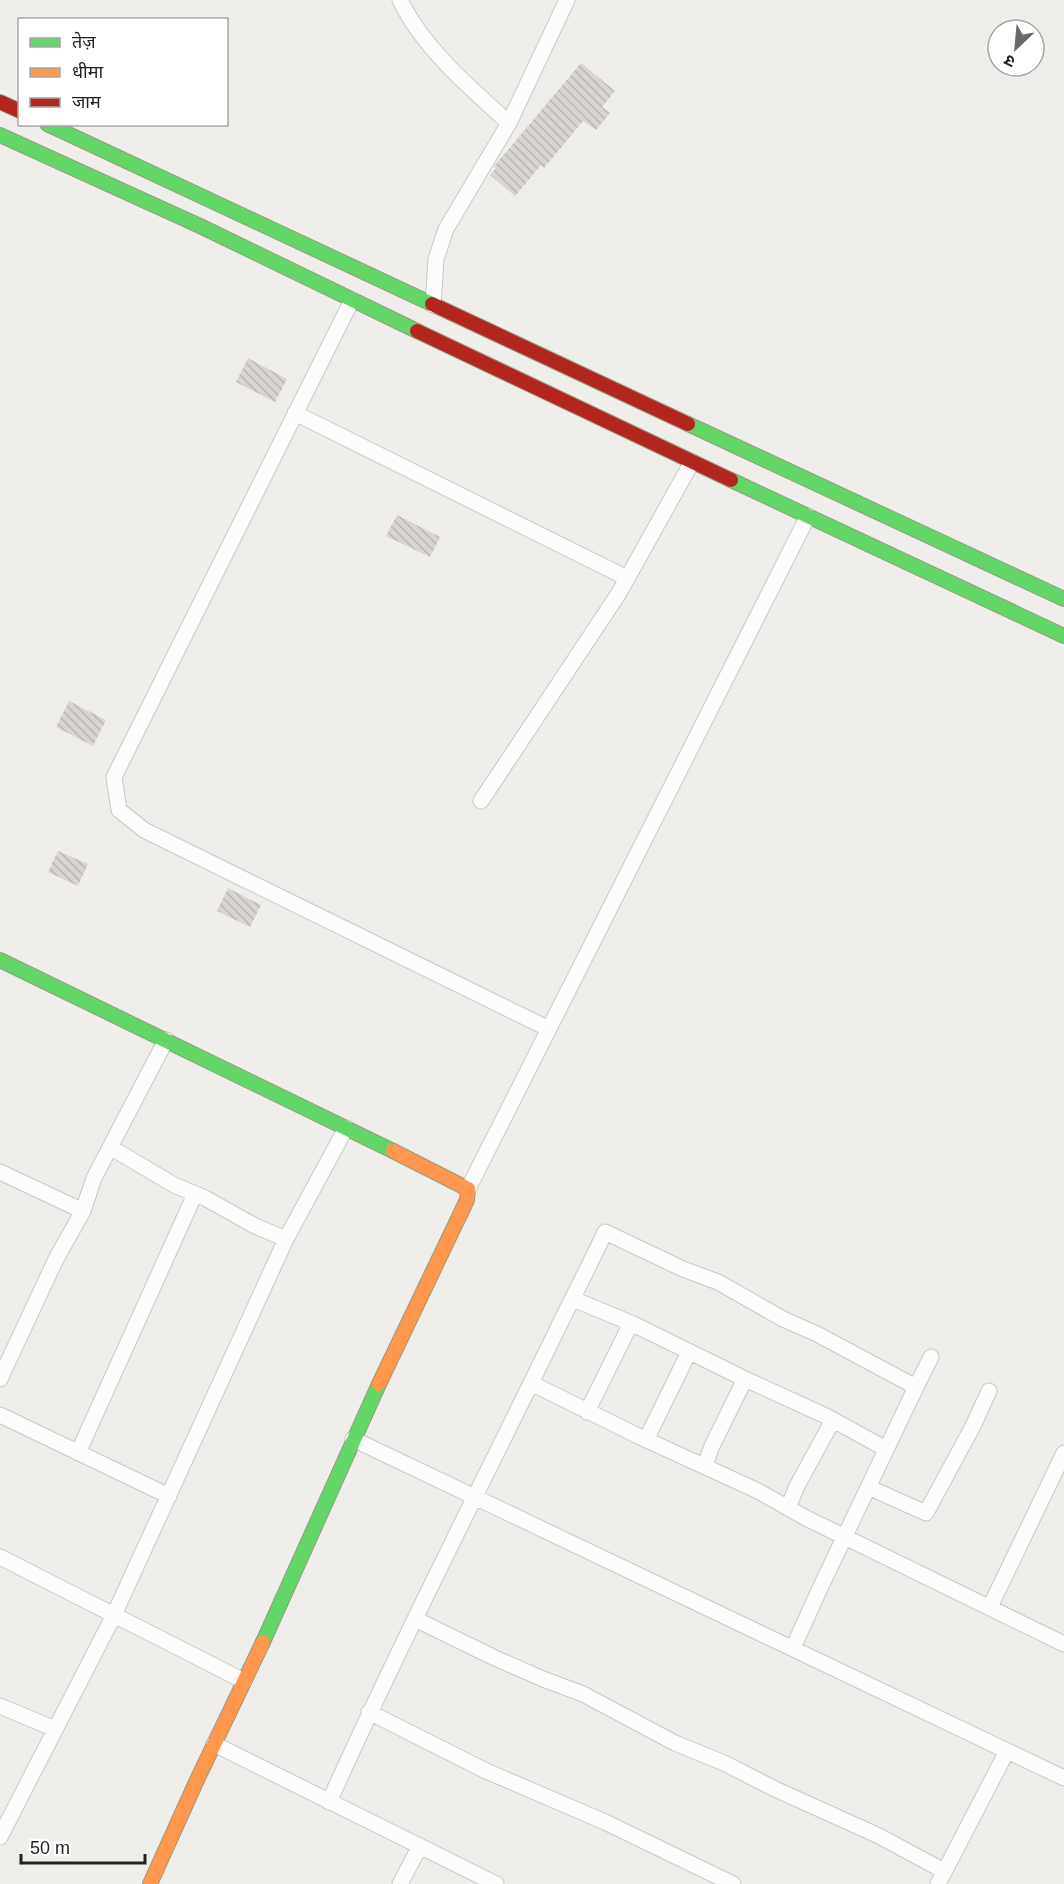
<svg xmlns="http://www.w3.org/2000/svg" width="1064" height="1884" viewBox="0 0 1064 1884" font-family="Arial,'Noto Sans Devanagari',sans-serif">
  <defs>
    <pattern id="building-back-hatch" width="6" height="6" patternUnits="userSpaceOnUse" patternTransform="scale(1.5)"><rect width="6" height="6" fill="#d7d4d2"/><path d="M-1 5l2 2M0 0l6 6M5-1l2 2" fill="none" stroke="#b8b6b4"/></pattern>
  </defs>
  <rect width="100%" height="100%" fill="#f0eeeb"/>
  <!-- building -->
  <path fill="url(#building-back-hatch)" d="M581,63L615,91L602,107L610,113L596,130L583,121L544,168L541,165L515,196L490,175L496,168L494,167L496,164Z
    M248,358L287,379L275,402L236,382Z
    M397,515L440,537L430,557L386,536Z
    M69,701L106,720L93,746L56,727Z
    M58,851L88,864L78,886L48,872Z
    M228,888L261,905L250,927L217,911Z"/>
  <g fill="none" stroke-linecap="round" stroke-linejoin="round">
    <!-- street casing -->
    <g stroke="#c9c8c7" stroke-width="17">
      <path id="street" d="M400,0C423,48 470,88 509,123L446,229L436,259L433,305
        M509,123L567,0
        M352,300L114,777L119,810L144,830L549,1029
        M295,413L627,578
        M481,801L619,593L692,462
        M110,1147L174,1185L205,1198L255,1226L286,1239
        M0,1172L83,1211
        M468,1189L808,516
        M573,1299L631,1323L745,1379L826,1416L886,1449
        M0,1379L56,1259L83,1211L94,1178L166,1040
        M531,1383L636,1435L758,1491L806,1518L1064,1644
        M916,1387L931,1357
        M587,1412L631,1323
        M0,1415L169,1496
        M353,1439L1064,1778
        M646,1440L689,1352
        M78,1453L195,1194
        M705,1466L711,1448L745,1379
        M868,1487L926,1513L973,1426L989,1391
        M788,1508L797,1486L833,1420
        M0,1557L244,1681
        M990,1607L1064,1453
        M415,1619L495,1658L543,1679L583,1694L675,1743L724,1763L775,1789L879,1836L944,1871
        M0,1706L55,1729
        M369,1712L484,1770L605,1822L733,1884
        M214,1744L496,1884
        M329,1802C400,1644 479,1490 555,1334C571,1300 589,1267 605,1232L683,1269L718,1282L783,1319L817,1334L916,1387L822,1584L793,1648
        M0,1837L114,1615L286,1239L346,1128
        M400,1884L420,1846
        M938,1884L1007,1751"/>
    </g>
    <!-- fast casing -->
    <g stroke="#999a82" stroke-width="16">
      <path id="fast" d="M47,124L432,304
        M0,135L200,226L417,331
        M688,424L1064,599
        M731,480L1064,636
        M0,960L393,1151
        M263,1642L379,1384"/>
    </g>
    <!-- slow casing -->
    <g stroke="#999a82" stroke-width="16">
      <path id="slow" d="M379,1384L467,1200L468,1189L393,1151
        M150,1884L197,1780L263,1642"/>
    </g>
    <!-- jam casing -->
    <g stroke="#999a82" stroke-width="16">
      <path id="jam" d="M0,102L20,111
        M432,304L688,424
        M417,331L731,480"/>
    </g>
    <!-- street -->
    <use href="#street" stroke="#fdfcfc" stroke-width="15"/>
    <!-- fast -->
    <use href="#fast" stroke="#63d668" stroke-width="14"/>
    <!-- slow -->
    <use href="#slow" stroke="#ff974d" stroke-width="14"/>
    <!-- jam -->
    <use href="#jam" stroke="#b3261e" stroke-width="14"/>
  </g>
  <!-- legend -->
  <rect x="18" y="18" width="210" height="108" fill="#ffffff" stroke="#a7a7a7" stroke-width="1.5"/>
  <rect x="30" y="38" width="30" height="9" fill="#63d668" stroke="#a7a7a7" stroke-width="1.5"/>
  <text x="72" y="48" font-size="18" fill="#222222">तेज़</text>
  <rect x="30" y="68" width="30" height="9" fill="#ff974d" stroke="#a7a7a7" stroke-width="1.5"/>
  <text x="72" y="78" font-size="18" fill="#222222">धीमा</text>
  <rect x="30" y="98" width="30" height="9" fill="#b3261e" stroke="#a7a7a7" stroke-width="1.5"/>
  <text x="72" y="108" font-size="18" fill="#222222">जाम</text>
  <!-- north arrow -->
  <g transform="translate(1016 48) rotate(206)"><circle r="28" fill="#ffffff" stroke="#a7a7a7" stroke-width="1.5"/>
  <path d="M0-4.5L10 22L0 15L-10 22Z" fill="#6a6968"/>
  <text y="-9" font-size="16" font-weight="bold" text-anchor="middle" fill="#222222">उ</text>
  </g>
  <!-- scale -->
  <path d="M21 1854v9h124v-9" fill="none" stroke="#222222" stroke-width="3"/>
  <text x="30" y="1854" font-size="18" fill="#222222" stroke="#ffffff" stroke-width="4.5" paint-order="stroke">50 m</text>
</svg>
